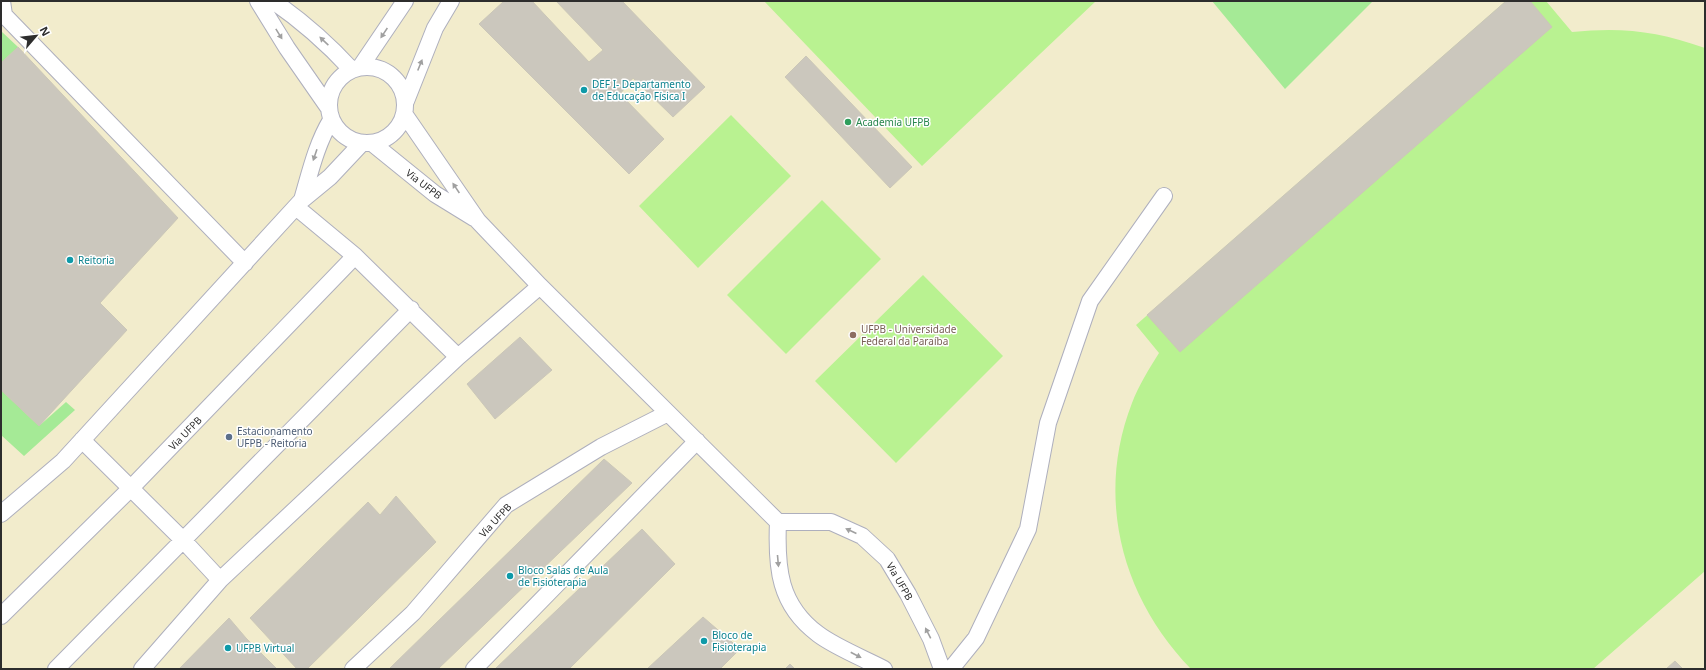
<svg xmlns="http://www.w3.org/2000/svg" width="1706" height="670" viewBox="0 0 1706 670" font-family="'Noto Sans',sans-serif">
  <rect width="100%" height="100%" fill="#efebde"/>
  <!-- education -->
  <path fill="#f2eccc" d="M1,1H1705V669H1Z"/>
  <!-- green -->
  <path fill="#a5ea96" d="M1212,1H1373L1285,89Z
    M1,31L18,47L1,63Z
    M1,390L39,426L66,402L75,410L24,456L1,435Z"/>
  <!-- pitch -->
  <path fill="#b9f291" d="M764,1H1096L922,166Z
    M1506,1H1546L1572,32C1622,27 1657,31 1705,48V571L1593,669H1191C1122,598 1095,498 1132,403C1139,385 1149,369 1159,353L1136,325Z
    M731,115L791,176L698,268L639,206Z
    M822,200L881,259L786,354L727,295Z
    M923,275L1003,356L896,463L815,381Z"/>
  <!-- building -->
  <path fill="#cbc7bd" stroke="#cbc7b7" d="M504,1H532L589,62L603,50L556,1H622L705,87L673,117L633,78L620,94L664,139L629,174L479,24Z
    M1506,1H1530L1552,27L1180,352L1147,315Z
    M18,47L178,218L100,303L127,330L39,426L1,390V63Z
    M806,56L912,167L890,188L785,77Z
    M520,337L552,370L495,419L467,384Z
    M604,459L632,483L438,669H389Z
    M396,496L436,542L307,669H297L250,618L368,502L380,515Z
    M642,529L675,564L569,669H495Z
    M703,617L740,649L720,669H647Z
    M229,618L246,638L277,669H179Z
    M1675,661L1683,669H1666Z
    M790,664L795,669H785Z"/>
  <g fill="none" stroke-linecap="round" stroke-linejoin="round">
    <!-- service casing -->
    <g stroke="#aeafbd" stroke-width="18">
      <path id="service" d="M2,1L4,15L245,263
        M258,1L287,48L328,107
        M273,1C302,21 327,43 351,69
        M361,66L405,1
        M329 105a38 38 0 1 1 76 0a38 38 0 1 1-76 0Z
        M406,101L435,28L451,1
        M405,115L478,221L540,286L778,522H831L862,536L887,559L908,594L931,639L942,669
        M372,143L435,194L474,218
        M302,200C310,173 316,145 331,120
        M296,207L355,256L458,357
        M82,440L182,539L220,580
        M1,514L63,461L302,200L330,177L362,143
        M778,522C776,568 779,605 818,634C835,647 865,659 884,669
        M1,616L131,488L355,256
        M56,669L411,309
        M142,669L220,580L458,357L540,286
        M353,669L413,613L506,505L601,447L668,413
        M474,669L697,441
        M951,669L976,638L1028,529L1048,423L1090,301L1164,196"/>
    </g>
    <!-- service -->
    <use href="#service" stroke="#fff" stroke-width="16"/>
  </g>
  <!-- one-way arrows -->
  <defs><path id="oneway-solid" d="M-6-.8H1V-3.2L6.5 0L1 3.2V.8H-6Z"/></defs>
  <g fill="#a0a0a0">
    <use href="#oneway-solid" transform="translate(384 33) rotate(124)"/>
    <use href="#oneway-solid" transform="translate(279 34) rotate(58)"/>
    <use href="#oneway-solid" transform="translate(324 41) rotate(-137)"/>
    <use href="#oneway-solid" transform="translate(420 65) rotate(-68)"/>
    <use href="#oneway-solid" transform="translate(315 155) rotate(109)"/>
    <use href="#oneway-solid" transform="translate(456 188) rotate(-124)"/>
    <use href="#oneway-solid" transform="translate(851 531) rotate(-155)"/>
    <use href="#oneway-solid" transform="translate(778 561) rotate(85)"/>
    <use href="#oneway-solid" transform="translate(928 633) rotate(-117)"/>
    <use href="#oneway-solid" transform="translate(856 655) rotate(28)"/>
  </g>
  <!-- markers -->
  <g fill="#0f9aa8" stroke="#fff" stroke-width="1.5">
    <circle cx="584" cy="90" r="4"/>
    <circle cx="70" cy="260" r="4"/>
    <circle cx="510" cy="576" r="4"/>
    <circle cx="704" cy="641" r="4"/>
    <circle cx="228" cy="648" r="4"/>
  </g>
  <circle fill="#2e9e5b" stroke="#fff" stroke-width="1.5" cx="848" cy="122" r="4"/>
  <circle fill="#8d6e63" stroke="#fff" stroke-width="1.5" cx="853" cy="335" r="4"/>
  <circle fill="#5c6f8a" stroke="#fff" stroke-width="1.5" cx="229" cy="437" r="4"/>
  <g text-anchor="middle" stroke-width="3" stroke-linejoin="round" paint-order="stroke">
    <!-- culture labels -->
    <g font-size="10" fill="#0d838f" stroke="#fff" text-anchor="start">
      <text x="592" y="88">DEF I- Departamento<tspan x="592" dy="12">de Educação Física I</tspan></text>
      <text x="78" y="264">Reitoria</text>
      <text x="518" y="574">Bloco Salas de Aula<tspan x="518" dy="12">de Fisioterapia</tspan></text>
      <text x="712" y="639">Bloco de<tspan x="712" dy="12">Fisioterapia</tspan></text>
      <text x="236" y="652">UFPB Virtual</text>
    </g>
    <!-- leisure labels -->
    <g font-size="10" fill="#27864d" stroke="#fff" text-anchor="start">
      <text x="856" y="126">Academia UFPB</text>
    </g>
    <!-- street labels -->
    <g font-size="10" fill="#2d2d2d" stroke="#fff">
      <text transform="translate(424 184) rotate(37)" y="4">Via UFPB</text>
      <text transform="translate(185 433) rotate(-46)" y="4">Via UFPB</text>
      <text transform="translate(495 520) rotate(-47)" y="4">Via UFPB</text>
      <text transform="translate(900 581) rotate(60)" y="4">Via UFPB</text>
    </g>
    <!-- education labels -->
    <g font-size="10" fill="#785e54" stroke="#fff" text-anchor="start">
      <text x="861" y="333">UFPB - Universidade<tspan x="861" dy="12">Federal da Paraíba</tspan></text>
    </g>
    <!-- service labels -->
    <g font-size="10" fill="#4e5e75" stroke="#fff" text-anchor="start">
      <text x="237" y="435">Estacionamento<tspan x="237" dy="12">UFPB - Reitoria</tspan></text>
    </g>
  </g>
  <!-- border -->
  <rect width="1706" height="670" fill="none" stroke="#2d2d2d" stroke-width="4"/>
  <!-- north arrow -->
  <g transform="translate(36 36) rotate(62)" stroke="#ffffff" stroke-width="3" paint-order="stroke">
  <path d="M0-3L7 15L0 10L-7 15Z" fill="#2d2d2d"/>
  <text y="-6" font-size="11" font-weight="bold" text-anchor="middle" fill="#2d2d2d">N</text>
  </g>
</svg>
